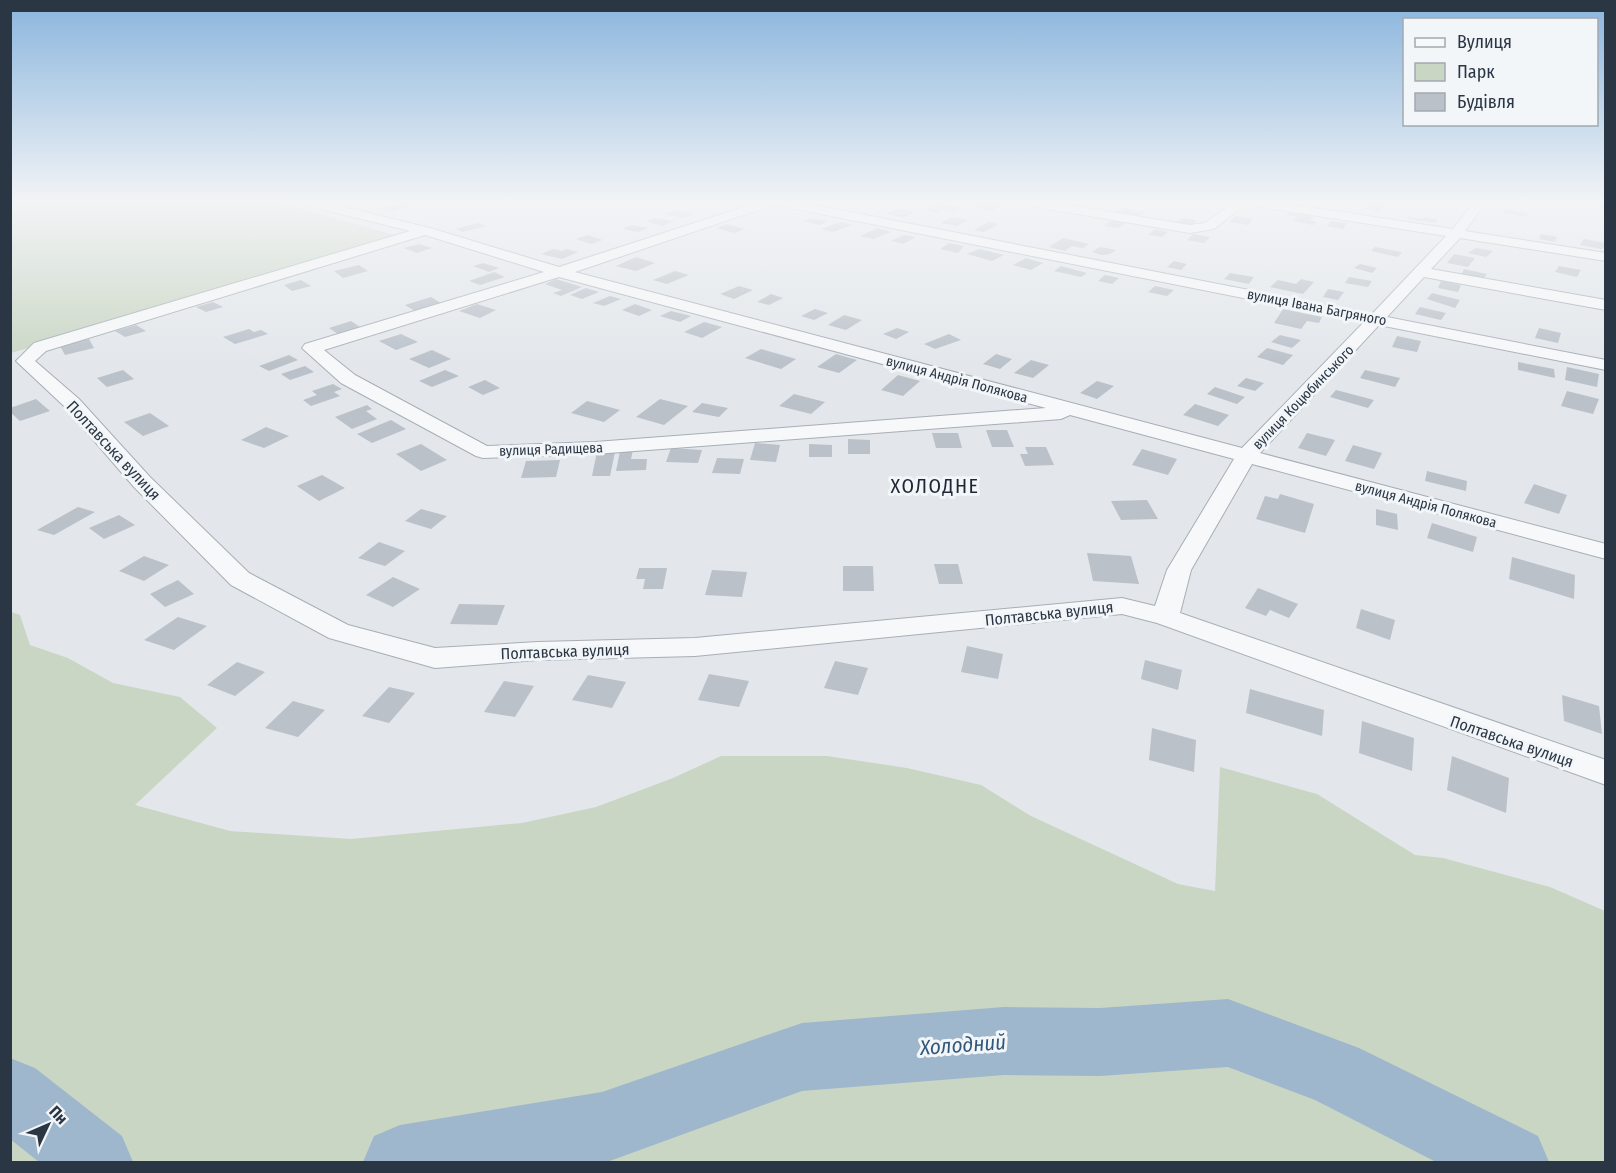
<svg xmlns="http://www.w3.org/2000/svg" width="1616" height="1173" viewBox="0 0 1616 1173" font-family="'Fira Sans Condensed',sans-serif">
  <rect width="100%" height="100%" fill="#e3e7eb"/>
  <!-- green -->
  <path fill="#cad6c4" d="M11,202H276L401,237L11,353Z
    M11,612L20,615L30,645L68,658L113,683L180,697L217,728L135,805L230,831L351,839L522,823L596,807L673,778L721,756H827L907,768L981,785L1031,816L1178,884L1215,891L1220,767L1317,794L1415,855L1443,858L1550,887L1605,911V1162H11Z"/>
  <g fill="none" stroke-linecap="round" stroke-linejoin="round">
    <!-- river -->
    <path fill="#9eb7cc" fill-rule="evenodd" d="M1228,999L1359,1048L1538,1136L1549,1162H1436L1315,1100L1228,1067L1100,1076L1004,1075L802,1091L607,1162H363L374,1136L400,1125L602,1092L802,1023L1004,1007L1100,1008Z
      M10,1058L35,1068L122,1136L133,1162H39L10,1139Z"/>
  </g>
  <!-- building -->
  <path fill="#bac1c9" d="M407,202L417,204L389,212L380,209Z
    M983,202H1000L996,203L1005,205L992,211L973,206Z
    M1358,202H1375L1388,204L1378,211L1364,208L1369,205Z
    M1575,202L1606,204V210L1601,209V207Z
    M942,203L962,208L952,212L943,210L935,213L924,210Z
    M1123,207L1133,210L1145,212L1140,216L1117,212Z
    M897,208L914,212L904,218L887,214Z
    M1505,209L1529,213L1525,217L1502,212Z
    M674,210L693,214L683,218L665,214Z
    M1290,212L1314,217L1310,220L1317,222L1313,225L1292,221L1297,217L1286,215Z
    M1235,216L1253,219L1248,225L1229,222Z
    M952,217L968,220L957,226L940,223Z
    M1408,217L1423,219L1424,217L1437,219L1436,223L1407,219Z
    M655,218L673,221L663,226L646,221Z
    M811,218L828,221L820,225L803,221Z
    M1182,218L1197,220L1190,226L1175,223Z
    M1112,220L1126,223L1118,228L1104,226Z
    M1331,221L1347,223L1343,229L1327,226Z
    M841,222L852,225L833,232L821,229Z
    M988,222L999,224L984,232L974,230Z
    M478,223L486,226L463,232L455,229Z
    M727,224L745,229L734,233L716,228Z
    M632,225L648,228L638,232L623,229Z
    M878,228L891,232L873,239L860,236Z
    M1155,229L1168,232L1162,237L1148,235Z
    M1193,234L1210,237L1204,243L1187,240Z
    M1541,234L1557,237L1555,242L1539,239Z
    M588,235L603,240L591,244L576,239Z
    M904,235L916,237L903,244L891,241Z
    M1063,238L1089,244L1083,248L1072,246L1065,251L1049,247Z
    M1584,239L1606,243L1602,249L1580,245Z
    M949,243L964,246L958,253L940,249Z
    M419,244L432,248L417,253L404,248Z
    M1100,247L1116,250L1110,254L1102,255L1092,252Z
    M1375,247L1402,252L1398,257L1371,251Z
    M1476,248L1493,251L1486,257L1468,253Z
    M553,249L562,251L567,249L578,252L562,259L541,254Z
    M979,249L1004,255L992,261L967,254Z
    M1454,254L1475,258L1468,267L1447,263Z
    M636,257L655,263L636,271L616,266Z
    M1026,258L1043,263L1031,270L1013,265Z
    M1174,261L1187,264L1181,270L1167,267Z
    M483,263L499,268L489,272L473,266Z
    M1360,264L1377,268L1372,273L1354,268Z
    M359,265L368,271L343,278L334,271Z
    M1061,266L1087,273L1081,277L1054,271Z
    M1559,266L1581,270L1577,277L1555,272Z
    M1464,269L1487,274L1483,279L1461,275Z
    M675,271L689,275L667,284L653,280Z
    M494,272L505,277L480,285L469,281Z
    M1230,273L1254,277L1249,284L1224,279Z
    M1105,275L1119,278L1112,284L1098,281Z
    M1349,277L1372,281L1368,287L1345,283Z
    M556,279L582,287L561,296L553,293L562,290L545,284Z
    M1301,279L1314,282L1303,294L1270,287L1278,280L1296,284Z
    M301,280L311,286L292,291L284,285Z
    M1441,281L1461,285L1458,292L1438,288Z
    M739,286L753,290L734,299L720,294Z
    M1155,286L1174,290L1167,296L1148,292Z
    M586,288L599,292L582,299L570,295Z
    M1328,289L1344,292L1338,300L1323,297Z
    M1432,293L1460,300L1455,308L1427,299Z
    M771,294L783,298L769,305L757,302Z
    M610,296L621,299L604,306L593,303Z
    M431,297L441,303L415,311L405,305Z
    M213,302L223,307L206,312L196,307Z
    M477,304L496,310L480,318L459,311Z
    M635,304L652,310L639,316L622,310Z
    M1420,307L1446,313L1441,320L1415,314Z
    M815,309L828,313L814,320L801,316Z
    M1283,309L1322,317L1319,323L1307,321L1301,329L1274,323Z
    M671,311L691,316L680,322L660,316Z
    M844,315L862,320L846,330L828,325Z
    M351,321L360,327L338,334L329,328Z
    M704,322L722,327L702,338L684,332Z
    M136,325L146,331L125,337L115,331Z
    M897,328L909,332L896,339L883,334Z
    M1539,328L1561,333L1558,343L1535,338Z
    M249,329L254,332L261,330L268,334L235,344L223,337Z
    M401,334L418,342L396,350L379,341Z
    M949,334L961,340L935,349L924,344Z
    M1280,335L1301,340L1292,348L1271,342Z
    M1397,336L1421,341L1417,352L1392,347Z
    M89,339L94,348L65,355L60,346Z
    M1267,348L1293,355L1283,365L1257,357Z
    M761,349L796,359L781,369L745,358Z
    M432,350L451,359L429,368L409,359Z
    M836,354L857,360L839,373L817,367Z
    M996,354L1012,359L1000,369L983,364Z
    M289,355L298,360L269,371L259,366Z
    M1031,360L1049,365L1033,378L1014,373Z
    M1518,362L1554,369L1555,378L1518,370Z
    M305,366L314,372L290,380L281,374Z
    M1567,367L1599,374L1597,387L1565,380Z
    M123,370L134,379L107,387L97,378Z
    M445,370L459,376L432,387L419,381Z
    M1365,370L1400,378L1395,387L1360,378Z
    M898,375L920,381L903,396L881,390Z
    M1246,378L1264,383L1255,391L1237,386Z
    M485,380L500,388L483,395L468,387Z
    M1097,381L1114,386L1097,399L1080,393Z
    M333,384L342,389L334,392L340,396L311,406L303,400L317,395L312,391Z
    M1215,387L1245,397L1237,404L1207,394Z
    M1336,390L1374,400L1368,408L1330,397Z
    M1567,391L1599,399L1593,414L1561,406Z
    M794,394L825,402L811,414L779,406Z
    M36,399L50,411L20,421L10,412V408Z
    M660,399L688,406L664,425L636,417Z
    M587,401L620,410L604,422L571,413Z
    M702,403L728,408L719,417L692,412Z
    M1195,404L1229,415L1218,426L1183,415Z
    M367,405L372,409L366,411L377,419L352,429L335,417Z
    M150,413L169,426L143,436L124,422Z
    M391,420L406,429L372,443L357,434Z
    M266,427L289,436L264,448L241,440Z
    M986,430H1007L1014,447H992Z
    M932,433H958L962,448H936Z
    M1307,433L1335,440L1326,456L1298,448Z
    M848,439L870,440V454H848Z
    M755,443L780,445L776,462L750,460Z
    M421,444L447,460L421,471L396,454Z
    M809,444L832,445V457H809Z
    M1353,445L1382,453L1374,469L1345,461Z
    M1025,447H1046L1054,465L1025,466L1020,454H1028Z
    M671,448L702,450L698,463L666,462Z
    M1142,449L1177,459L1168,475L1132,465Z
    M633,450L631,459H647L646,470L616,471L620,451Z
    M597,452H615L610,476H592Z
    M717,458L744,459L740,474L712,473Z
    M560,460L556,477L521,478L526,461Z
    M1427,471L1467,481L1466,491L1425,481Z
    M322,475L345,488L319,501L297,486Z
    M1534,484L1567,495L1559,514L1524,503Z
    M1280,494L1314,504L1305,533L1256,519L1265,496L1278,499Z
    M1147,500L1158,519L1121,520L1111,501Z
    M78,507L95,512L54,535L37,530Z
    M421,509L447,516L431,529L405,521Z
    M1376,509L1397,514L1398,530L1376,525Z
    M119,515L135,525L104,539L89,528Z
    M1432,523L1477,537L1473,552L1427,538Z
    M379,542L405,551L385,566L358,558Z
    M1087,553L1131,556L1139,584L1093,581Z
    M144,556L169,565L144,581L119,571Z
    M1512,557L1575,575L1574,599L1509,579Z
    M934,564H958L963,584H939Z
    M843,566H873L874,591H843Z
    M639,568H667L663,589H643L645,579H636Z
    M712,570L747,572L742,597L705,595Z
    M393,577L420,589L393,607L366,595Z
    M178,580L194,594L165,607L150,594Z
    M1258,588L1298,604L1289,618L1270,610L1266,616L1245,608Z
    M459,604L505,605L497,625L450,624Z
    M1361,609L1395,620L1390,640L1356,628Z
    M178,617L207,626L174,650L144,640Z
    M967,646L1003,654L998,679L961,672Z
    M1145,660L1182,670L1178,690L1141,679Z
    M835,661L868,668L858,695L824,688Z
    M237,662L265,672L235,696L207,685Z
    M709,674L749,681L739,707L698,700Z
    M588,675L626,682L612,708L572,700Z
    M504,681L534,686L515,717L484,712Z
    M389,687L415,693L389,723L362,716Z
    M1250,689L1324,710L1322,736L1246,713Z
    M1562,695L1599,706L1602,734L1564,721Z
    M293,701L325,710L298,737L265,728Z
    M1362,721L1414,738L1412,771L1359,753Z
    M1152,728L1196,740L1194,772L1149,760Z
    M1452,756L1509,778L1506,813L1447,790Z"/>
  <g fill="none" stroke-linecap="round" stroke-linejoin="round">
    <!-- minor casing -->
    <g stroke="#a8aeb6" stroke-width="2">
      <path id="minor" d="M303,202H323L430,228L559,267L759,202H799L1372,314L1446,236L1254,206L1248,202L1214,229L1190,233L1030,206L1024,202H1051L1190,225L1205,223L1234,202H1276L1453,229L1474,202H1486L1465,231L1606,253V261L1460,238L1431,269L1606,300V310L1424,277L1387,317L1606,360V370L1379,325L1260,453L1606,544V559L1252,464L1191,570L1180,613L1606,760V785L1157,623L1122,614L695,656L538,660L435,668L329,638L231,585L134,487L65,407L16,361L34,343L410,231L305,205ZM776,204L781,206L1364,322L1242,448L575,272ZM425,235L544,272L305,344L302,348L341,383L476,456L483,458L595,454L1061,419L1070,415L1234,459L1167,570L1155,606L1122,598L695,638L538,642L435,648L348,625L249,573L150,477L79,399L35,361L46,351ZM559,277L1046,408L595,442L487,446L355,375L324,350Z"/>
    </g>
    <!-- minor -->
    <use href="#minor" fill="#f6f8fa" fill-rule="evenodd"/>
  </g>
  <!-- sky -->
  <linearGradient id="sky" x2="0" y2="1"><stop stop-color="#8ab5dd"/><stop offset="0.55" stop-color="#f2f4f6"/><stop offset="1" stop-color="#f2f4f6" stop-opacity="0"/></linearGradient>
  <rect width="1616" height="366" fill="url(#sky)"/>
  <g text-anchor="middle" stroke-width="6" stroke-linejoin="round" paint-order="stroke">
    <!-- far-street labels -->
    <g font-size="14" fill="#2a3644" stroke="#f3f6f9">
      <text transform="translate(1317 307) rotate(11)" y="5">вулиця Івана Багряного</text>
      <text transform="translate(957 379) rotate(15)" y="5">вулиця Андрія Полякова</text>
      <text transform="translate(1303 397) rotate(-46)" y="5">вулиця Коцюбинського</text>
      <text transform="translate(551 449) rotate(-2)" y="5">вулиця Радищева</text>
      <text transform="translate(1426 504) rotate(15)" y="5">вулиця Андрія Полякова</text>
    </g>
    <!-- street labels -->
    <g font-size="16" fill="#2a3644" stroke="#f3f6f9">
      <text transform="translate(114 450) rotate(47)" y="6">Полтавська вулиця</text>
      <text transform="translate(1049 613) rotate(-6)" y="6">Полтавська вулиця</text>
      <text transform="translate(565 651) rotate(-2)" y="6">Полтавська вулиця</text>
      <text transform="translate(1512 741) rotate(19)" y="6">Полтавська вулиця</text>
    </g>
    <!-- quarter labels -->
    <g font-size="20" letter-spacing="1.5" fill="#1d2735" stroke="#f3f6f9">
      <text x="935" y="493">ХОЛОДНЕ</text>
    </g>
    <!-- near-water labels -->
    <g font-size="21" font-style="italic" fill="#335779" stroke="#f3f6f9">
      <text transform="translate(963 1045) rotate(-4)" y="7">Холодний</text>
    </g>
  </g>
  <!-- border -->
  <rect width="1616" height="1173" fill="none" stroke="#2a3644" stroke-width="24"/>
  <!-- legend -->
  <rect x="1403" y="18" width="195" height="108" fill="#f3f6f9" stroke="#a3a9b1" stroke-width="1.5"/>
  <rect x="1415" y="38" width="30" height="9" fill="#f6f8fa" stroke="#a3a9b1" stroke-width="1.5"/>
  <text x="1457" y="48" font-size="18" fill="#2a3644">Вулиця</text>
  <rect x="1415" y="63" width="30" height="18" fill="#cad6c4" stroke="#a3a9b1" stroke-width="1.5"/>
  <text x="1457" y="78" font-size="18" fill="#2a3644">Парк</text>
  <rect x="1415" y="93" width="30" height="18" fill="#bac1c9" stroke="#a3a9b1" stroke-width="1.5"/>
  <text x="1457" y="108" font-size="18" fill="#2a3644">Будівля</text>
  <!-- north arrow -->
  <g transform="translate(48 1125) rotate(46)" stroke="#f3f6f9" stroke-width="4.5" paint-order="stroke">
  <path d="M0-4.5L10 22L0 15L-10 22Z" fill="#2a3644"/>
  <text y="-9" font-size="16" font-weight="bold" text-anchor="middle" fill="#2a3644">Пн</text>
  </g>
</svg>
